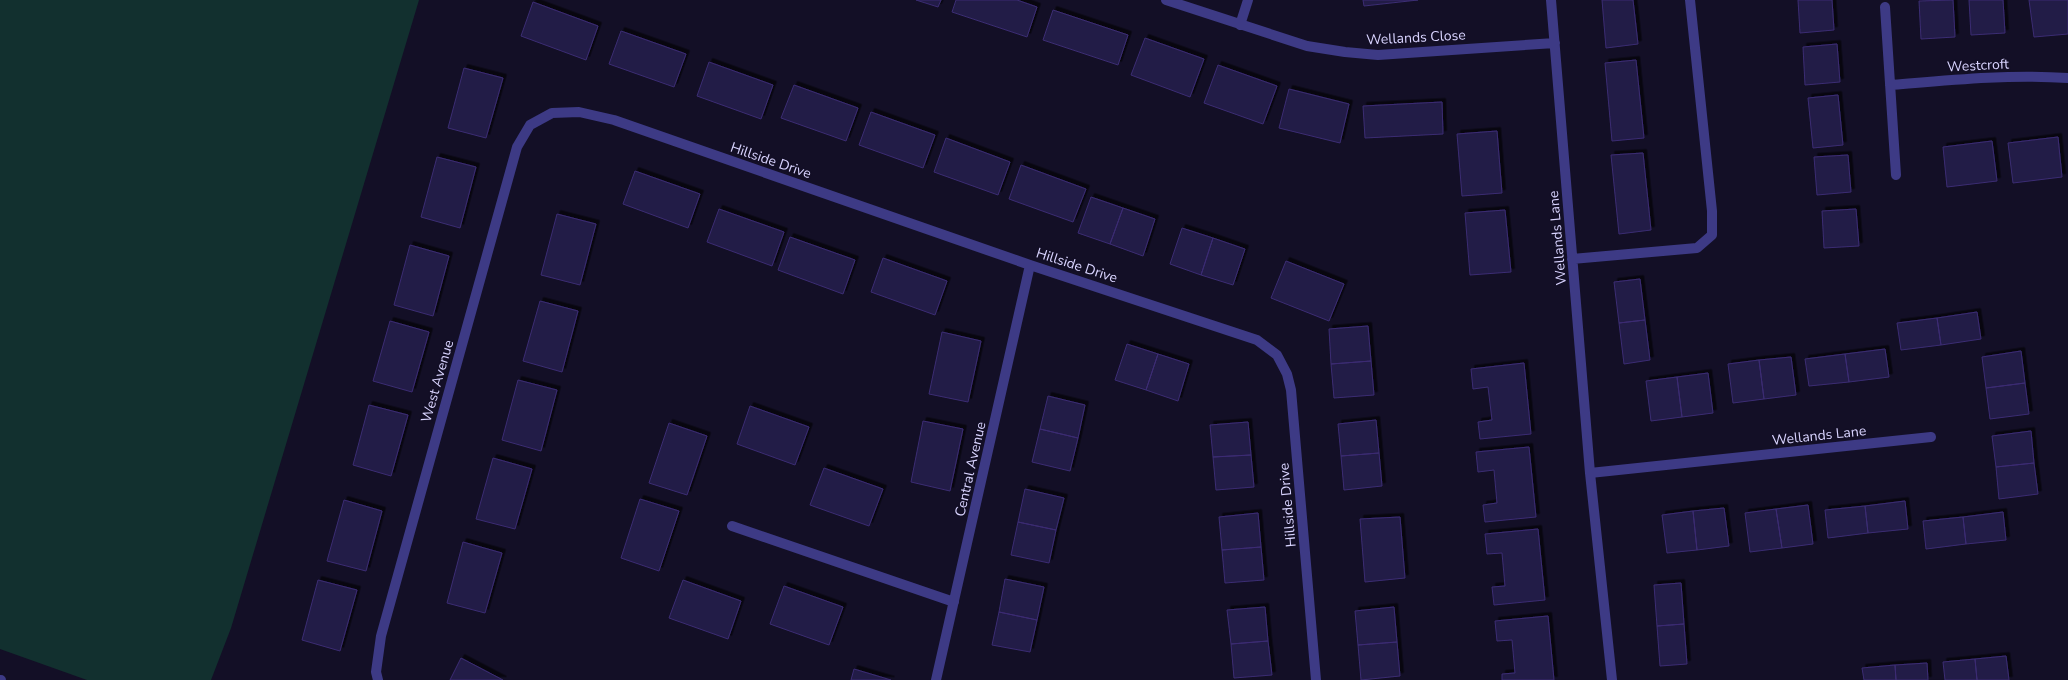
<svg xmlns="http://www.w3.org/2000/svg" width="2068" height="680" viewBox="0 0 2068 680" font-family="'Nunito Sans',sans-serif">
  <defs>
    <filter id="shadow"><feDropShadow dx="3.5" dy="-3.5" stdDeviation="0" flood-color="#0009"/></filter>
  </defs>
  <rect width="100%" height="100%" fill="#130f26"/>
  <!-- green -->
  <path fill="#12302f" d="M0,0H419L231,628L211,680H87L0,649Z"/>
  <!-- building -->
  <path fill="#241b47" stroke="#3b2d73" filter="url(#shadow)" d="M916,0H941L938,7Z
    M956,0H1017L1037,7L1027,37L952,12Z
    M1363,0H1418L1364,6Z
    M1602,0H1633L1638,44L1606,48Z
    M1798,0H1832L1834,30L1800,33Z
    M1953,0L1955,37L1921,39L1919,1Z
    M1969,0H2003L2005,33L1971,35Z
    M2029,0H2068V34L2034,37Z
    M533,2L598,26L586,60L521,36Z
    M1053,10L1128,35L1118,65L1043,40Z
    M621,31L686,54L674,87L609,64Z
    M1145,38L1204,59L1190,97L1131,75Z
    M1837,44L1840,82L1805,85L1803,47Z
    M1636,60L1644,138L1612,141L1605,63Z
    M709,62L773,85L761,119L697,96Z
    M1218,65L1277,86L1263,124L1204,103Z
    M464,68L503,78L486,138L448,128Z
    M794,85L858,108L846,141L781,118Z
    M1289,89L1349,104L1340,143L1279,128Z
    M1838,95L1843,145L1813,148L1808,98Z
    M1442,102L1443,134L1365,138L1363,106Z
    M871,112L935,135L923,168L859,145Z
    M1497,131L1502,193L1462,196L1457,134Z
    M2058,137L2062,177L2013,183L2008,143Z
    M946,138L1010,162L998,195L934,172Z
    M1992,141L1997,181L1947,187L1943,147Z
    M1643,153L1651,230L1619,234L1611,155Z
    M1848,155L1851,192L1817,195L1814,157Z
    M437,157L476,167L460,228L421,217Z
    M1021,165L1086,189L1073,222L1009,199Z
    M635,171L700,194L688,228L623,204Z
    M1091,197L1123,208L1110,244L1078,233Z
    M1123,208L1155,219L1143,256L1110,244Z
    M719,209L784,232L772,266L707,242Z
    M1856,209L1859,246L1824,248L1822,211Z
    M1505,210L1511,272L1470,275L1465,213Z
    M557,214L596,224L580,285L541,275Z
    M1182,228L1213,238L1201,275L1170,264Z
    M790,237L855,260L843,294L778,270Z
    M1213,238L1245,249L1233,285L1201,275Z
    M410,245L449,256L433,316L394,305Z
    M883,258L947,281L935,315L871,292Z
    M1286,261L1344,284L1329,321L1271,298Z
    M1640,279L1645,320L1619,323L1614,282Z
    M540,301L578,311L562,372L523,361Z
    M1977,312L1981,339L1941,345L1937,318Z
    M1937,318L1941,345L1901,350L1897,323Z
    M1645,320L1650,360L1624,364L1619,323Z
    M390,321L429,332L412,392L373,381Z
    M1368,326L1371,361L1331,364L1329,329Z
    M942,332L981,341L968,402L929,394Z
    M1127,344L1158,354L1146,390L1115,380Z
    M1885,349L1889,377L1849,382L1845,354Z
    M2021,351L2025,383L1986,388L1982,357Z
    M1158,354L1189,364L1178,401L1146,390Z
    M1845,354L1849,382L1809,386L1805,359Z
    M1791,357L1796,395L1764,399L1759,360Z
    M1759,360L1764,399L1733,403L1728,364Z
    M1371,361L1374,395L1334,398L1331,364Z
    M1524,363L1531,434L1480,439L1478,422L1492,420L1488,387L1473,389L1471,369Z
    M1708,373L1713,413L1682,417L1677,377Z
    M1677,377L1682,417L1651,421L1646,381Z
    M518,380L557,390L541,451L502,440Z
    M2025,383L2029,414L1990,419L1986,388Z
    M1048,396L1085,405L1078,438L1040,429Z
    M369,405L408,415L391,476L353,465Z
    M750,406L809,427L795,465L737,444Z
    M1376,420L1379,453L1341,456L1338,424Z
    M923,421L963,429L950,491L911,482Z
    M1248,422L1251,455L1213,457L1210,425Z
    M669,423L707,436L687,495L649,483Z
    M1040,429L1078,438L1070,471L1032,462Z
    M2031,431L2034,463L1996,467L1992,436Z
    M1529,447L1536,517L1485,522L1483,505L1497,503L1494,470L1478,472L1476,452Z
    M1379,453L1382,486L1344,490L1341,456Z
    M1251,455L1254,487L1216,490L1213,457Z
    M493,458L532,469L515,529L476,519Z
    M2034,463L2038,494L1999,499L1996,467Z
    M824,468L883,489L869,526L810,505Z
    M1025,489L1064,498L1056,530L1018,522Z
    M640,499L679,511L659,571L621,558Z
    M344,500L382,511L366,571L327,561Z
    M1905,501L1908,529L1868,533L1865,506Z
    M1808,505L1813,544L1782,548L1776,509Z
    M1865,506L1868,533L1828,538L1825,510Z
    M1724,508L1729,546L1697,550L1693,511Z
    M1776,509L1782,548L1750,552L1745,513Z
    M1693,511L1697,550L1667,553L1662,515Z
    M2003,512L2006,540L1966,544L1963,517Z
    M1258,513L1261,547L1222,550L1219,517Z
    M1400,517L1405,578L1365,582L1360,519Z
    M1963,517L1966,544L1926,549L1923,521Z
    M1018,522L1056,530L1049,563L1011,555Z
    M1538,529L1545,600L1494,605L1492,587L1505,586L1502,553L1487,554L1485,534Z
    M463,542L502,553L485,613L447,603Z
    M1261,547L1264,580L1225,583L1222,550Z
    M1005,579L1044,587L1037,620L999,612Z
    M318,580L357,590L340,651L302,640Z
    M683,580L741,601L728,639L669,618Z
    M1681,583L1684,624L1657,626L1654,585Z
    M784,586L843,607L829,645L770,624Z
    M1265,607L1268,641L1231,644L1227,610Z
    M1394,607L1397,642L1358,645L1355,611Z
    M999,612L1037,620L1030,652L992,645Z
    M1548,616L1554,680H1502V674L1515,673L1512,640L1497,641L1495,621Z
    M1684,624L1687,664L1660,666L1657,626Z
    M1268,641L1272,675L1234,678L1231,644Z
    M1397,642L1400,676L1361,680L1358,645Z
    M2006,656L2009,680H1977L1975,659Z
    M461,658L503,680H450Z
    M1975,659L1977,680H1945L1943,662Z
    M1927,663L1928,680H1896L1895,665Z
    M1895,665L1896,680H1864L1862,668Z
    M854,669L891,680H851Z"/>
  <g fill="none" stroke-linecap="round" stroke-linejoin="round">
    <!-- minor -->
    <path stroke="#3d3a85" stroke-width="10" d="M1166,0L1307,46L1345,52L1378,55L1555,43
      M1551,0L1590,473L1612,680
      M1885,7L1896,175
      M1240,25L1248,0
      M1890,85C1950,80 2008,74 2068,78
      M1572,259L1697,248L1712,235V211L1690,0
      M1590,473L1931,437
      M732,526L954,602
      M0,680H1
      M378,680L376,672L381,636L517,147L530,125L552,113L579,112L614,120L1030,265L1257,340L1277,355L1287,374L1291,390L1316,680
      M936,680L1030,265"/>
  </g>
  <g text-anchor="middle" stroke-width="3" stroke-linejoin="round" paint-order="stroke">
    <!-- street labels -->
    <g font-size="14" fill="#d9d4ff" stroke="#130f26">
      <text transform="translate(1416 37) rotate(-3)" y="5">Wellands Close</text>
      <text transform="translate(1978 65) rotate(-3)" y="5">Westcroft</text>
      <text transform="translate(771 160) rotate(19)" y="5">Hillside Drive</text>
      <text transform="translate(1557 238) rotate(-95)" y="5">Wellands Lane</text>
      <text transform="translate(1077 265) rotate(18)" y="5">Hillside Drive</text>
      <text transform="translate(437 381) rotate(-74)" y="5">West Avenue</text>
      <text transform="translate(1819 435) rotate(-6)" y="5">Wellands Lane</text>
      <text transform="translate(970 469) rotate(-77)" y="5">Central Avenue</text>
      <text transform="translate(1287 505) rotate(-95)" y="5">Hillside Drive</text>
    </g>
  </g>
</svg>
